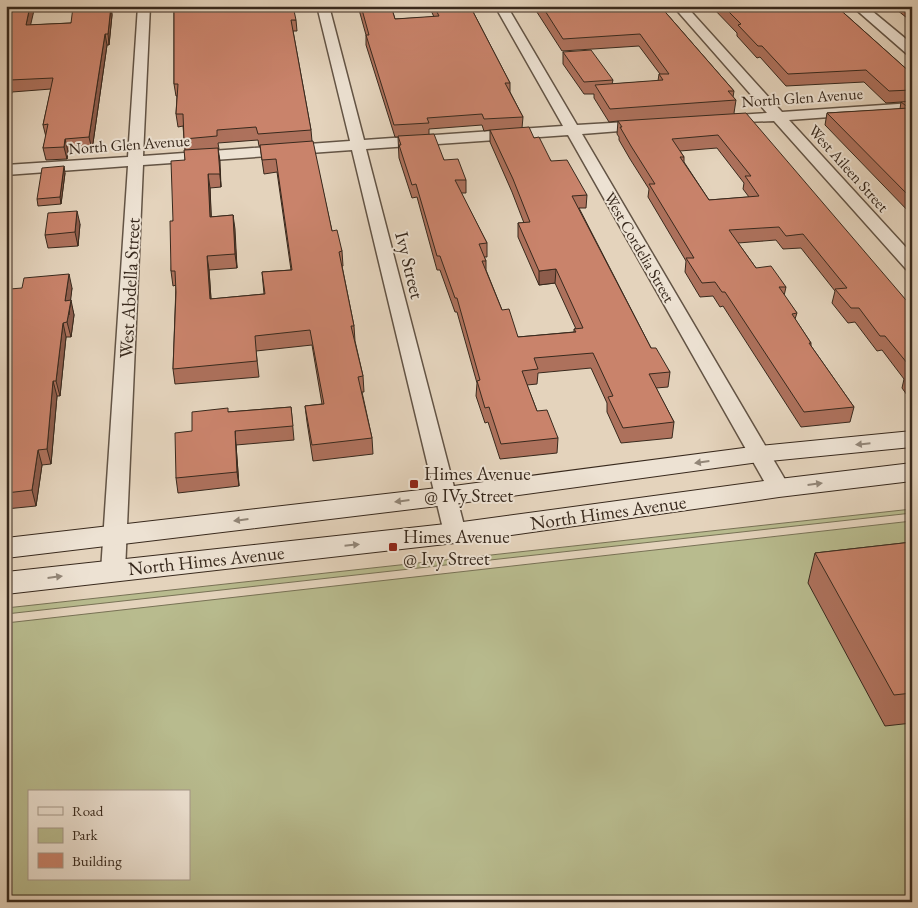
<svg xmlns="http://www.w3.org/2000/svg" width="918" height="908" viewBox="0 0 918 908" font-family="'EB Garamond',serif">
  <rect width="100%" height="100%" fill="#e4d3bc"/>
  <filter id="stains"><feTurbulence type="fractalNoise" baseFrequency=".004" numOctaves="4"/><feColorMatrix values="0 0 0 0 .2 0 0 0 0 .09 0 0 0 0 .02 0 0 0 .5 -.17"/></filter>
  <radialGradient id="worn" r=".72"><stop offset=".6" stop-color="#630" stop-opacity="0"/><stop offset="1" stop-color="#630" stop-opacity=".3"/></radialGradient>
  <!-- green -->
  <path fill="#b8bb8e" stroke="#787256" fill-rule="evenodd" d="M912,509V513L6,614V608Z
    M912,521V902H6V623ZM29,792H189V879H29Z"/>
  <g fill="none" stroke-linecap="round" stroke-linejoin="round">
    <!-- street casing -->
    <g stroke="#635445" stroke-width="3">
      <path id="street" d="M138,6H150L143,156L350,141L317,6H329L364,140L563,126L495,6H507L577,125L645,121L650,122L652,125L650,128L645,129L582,134L790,488L787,493L779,495L771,493L768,488L568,135L366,149L466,533L463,538L455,541L447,538L444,533L352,150L143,165L125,571L121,577L113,579L105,577L101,571L128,166L6,175V165L128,157Z
        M673,6H686L782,112L912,103V111L789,120L912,254V270L906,269L774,121L717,123L715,120L717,117L722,116L767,113Z
        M852,6H866L912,44V55L907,54Z"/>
    </g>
    <!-- secondary casing -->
    <g stroke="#38291d" stroke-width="2">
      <path id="secondary" d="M912,431V447L759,462L446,505L6,558V538L446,487L759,446Z
        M912,463V481L779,497L455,543L6,594V572L455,523L779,479Z"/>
    </g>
    <!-- street -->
    <use href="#street" fill="#ede2d3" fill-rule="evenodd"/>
    <!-- secondary -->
    <use href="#secondary" fill="#ede2d3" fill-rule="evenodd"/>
  </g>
  <!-- wall -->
  <path fill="#ad715c" stroke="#38291d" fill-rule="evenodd" d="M6,6L31,25L71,23L81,6H111L112,15L109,45H107L92,150L68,151L67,159L46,160L43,148L46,137L43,125L51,89L12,92L6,116Z
    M174,6L296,20L297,31H293L311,130L312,141L332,231L342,251L343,266H342L354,326L355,341L363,376L364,392H362L372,438L373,454L313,461L307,422L305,406L322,404L312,345L256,351L259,377L175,384L173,369L176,285L173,286L171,271L173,221L185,160V150L183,126L178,127L176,114L177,96H176L174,84ZM258,140L259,146H260L264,174L277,172L291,270L262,272L264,294L211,299L209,270L237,268L233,215L211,217L210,188L221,187L218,149H219L218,143Z
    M358,6H391L395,19L434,17L429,6H470L510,83V92L523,117L522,128L534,138L551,161L587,195L586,208H579L651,348L670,372L668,387L656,388L674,422L672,438L621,443L607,412V403L591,368L538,373L537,384L527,385L537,411L558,438L557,453L500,459L488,422L485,423L476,396L477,383L457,312H455L440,270H437L417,197L412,198L399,158L398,137H395L366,45V35ZM482,125L484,131L490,130V142L512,192L524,223H518V237L539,285L555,283L576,329H574V332L518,337L502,310L486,270V261L484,257H487V243L461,193H466V180L444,160L429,134V129Z
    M533,6H660L734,91L733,97L736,100L734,113L912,307V402L902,388L904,379L882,350L877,351L855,322L848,323L832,303L835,291L801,248L783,249L776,240L738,243L756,268L786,287L784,296L797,313L795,319L811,343V346L854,407L850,422L801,427L723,306L720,307L713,296L700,297L685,272L686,261L648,197L649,189L630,159L619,140V137L617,134L618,121L609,122L594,98V94H584L563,64V52L613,80L612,84L658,81L659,74H660L639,46L562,51ZM717,148L744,183L743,189L749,197L709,200L684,162V157L680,151Z
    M711,6H836L912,74V215L825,125L827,113L900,109L901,102L886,103L864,82L786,86L760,57L757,58L737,36V33Z
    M892,6H912V22Z
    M65,173L61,204L38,206L37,199Z
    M80,224L78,246L48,248L45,235Z
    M72,288L70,300L74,315L71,337H66L60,396H57L51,464L42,465L36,506L6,509V305Z
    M291,407L294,440L236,445L239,486L178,493L176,478L192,431L228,412Z
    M912,542V723L885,726L808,583L815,553Z"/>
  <!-- shaded-wall -->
  <path fill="#8d5c4b" stroke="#38291d" d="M30,6H35L28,36L26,25Z
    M111,6L112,15L109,45L108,34Z
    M105,34L107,45L92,150L89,137Z
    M10,80L12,92L6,116V94Z
    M65,139L68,151L67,159L64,147Z
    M218,148L220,161L221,187Z
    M64,166L65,173L61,204L60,197Z
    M208,174L210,188L212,231L210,217Z
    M77,211L80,224L78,246L75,232Z
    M233,215L235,229L237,268L235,254Z
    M207,256L209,270L212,314L210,299Z
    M556,269L555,283L539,285V271Z
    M69,274L72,288L69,315L65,301Z
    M71,300L74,315L71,337L67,322Z
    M63,323L66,337L60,396L56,381Z
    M53,381L57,396L51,464L47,449Z
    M235,431L236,445L239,486L237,472Z
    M38,450L42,465L36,506L32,490Z"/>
  <!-- building -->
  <path fill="#c9836b" stroke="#38291d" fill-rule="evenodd" d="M6,6H30L26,25L71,23L73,7L111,6L108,34H105L89,137L65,139L64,147L43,148L48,124L43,125L53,78L10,80L6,94Z
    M174,6H293L296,20H291L311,130L258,134L256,127L217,130V136L184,139L183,114H176L178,84H174Z
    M361,6H391L395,19L439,16L434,6H470L510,83H505L523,117L484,119L482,114L427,118L429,123L394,125L366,35H369Z
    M542,6H660L734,91H728L736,100L610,109L595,85L663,80L659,74H669L640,34L563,39Z
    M723,6H836L912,74V90L889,91L866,70L788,74L762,46H758L738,25L741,24Z
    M591,50L613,80L584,82L563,52Z
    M912,101V199L827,113L909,108L901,102Z
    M746,113L912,307V369L885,336H880L859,308H851L835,289L847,288L803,234L786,236L779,227L729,230L756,268L771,266L786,287H779L797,313L792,314L811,343H809L854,407L804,412L725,292H722L715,282L702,283L686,258H694L649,184H655L631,146L620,127H622L618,121ZM718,135L751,176H745L759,196L709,200L680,157H684L672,139Z
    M529,127L534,138L539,137L551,161L567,160L587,195L572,196L651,348H656L670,372L649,374L674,422L623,428L608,397L613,396L593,353L534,358L538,369L522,371L537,411L547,410L558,438L501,444L489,407L485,408L477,381L480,380L457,298H455L440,256H437L416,184L412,185L399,145H401L398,136L434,134L444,160L458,159L466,180H455L487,243L479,244L486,261H482L502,310L509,309L518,337L576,332L574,329L583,328L556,269L539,271L518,223L530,222L513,179L490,130Z
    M313,141L332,231L337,230L342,251L339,252L354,326H351L363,376L358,377L372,438L312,445L305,406L324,404L310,330L255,336L257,361L173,369L176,292L175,271H171L170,221H173L171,161L185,160L184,150L218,148L220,174H208L210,217L233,215L235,254L207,256L210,299L265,294L262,272L292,270L276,159L262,160L260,145Z
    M64,166L60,197L37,199L42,168Z
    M77,211L75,232L45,235L48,213Z
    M69,274L65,301L71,300L67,322L63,323L56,381H53L47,449L38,450L32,490L6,493V305L10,289L22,288L24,278Z
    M906,373H912V381Z
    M291,407L293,426L235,431L237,472L176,478L175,433L192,431V412L228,408V412Z
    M912,542V693L894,695L815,553Z"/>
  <!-- one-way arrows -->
  <defs><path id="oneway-solid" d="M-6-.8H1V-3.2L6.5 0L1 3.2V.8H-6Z" transform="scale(1.25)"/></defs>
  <g fill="#928678">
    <use href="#oneway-solid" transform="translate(863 444) rotate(174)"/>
    <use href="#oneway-solid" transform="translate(702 462) rotate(172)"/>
    <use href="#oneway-solid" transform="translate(815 484) rotate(-7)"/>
    <use href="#oneway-solid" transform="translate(402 501) rotate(173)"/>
    <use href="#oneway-solid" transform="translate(241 520) rotate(173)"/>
    <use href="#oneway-solid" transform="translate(352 545) rotate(-6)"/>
    <use href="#oneway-solid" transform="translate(55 577) rotate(-7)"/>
  </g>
  <!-- markers -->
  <g fill="#8f2418" stroke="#ede2d3" stroke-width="2">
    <rect x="409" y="479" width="10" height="10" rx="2.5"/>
    <rect x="388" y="542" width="10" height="10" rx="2.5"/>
  </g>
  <g text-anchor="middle" stroke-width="4" stroke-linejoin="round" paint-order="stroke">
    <!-- far-street labels -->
    <g font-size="16" fill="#38291d" stroke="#ede2d3">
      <text transform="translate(802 97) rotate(-4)" y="6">North Glen Avenue</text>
      <text transform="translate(129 144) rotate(-4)" y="6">North Glen Avenue</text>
      <text transform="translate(849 168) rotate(48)" y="6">West Aileen Street</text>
      <text transform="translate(640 247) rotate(60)" y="6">West Cordelia Street</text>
    </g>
    <!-- street labels -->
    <g font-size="19" fill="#38291d" stroke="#ede2d3">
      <text transform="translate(410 265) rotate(76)" y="7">Ivy Street</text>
      <text transform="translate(129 288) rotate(-87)" y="7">West Abdella Street</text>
      <text transform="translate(608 512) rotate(-8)" y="7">North Himes Avenue</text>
      <text transform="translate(206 560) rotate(-6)" y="7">North Himes Avenue</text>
    </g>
    <!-- poi labels -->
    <g font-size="19" fill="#38291d" stroke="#ede2d3" text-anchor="start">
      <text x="424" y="480">Himes Avenue<tspan x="424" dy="22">@ IVy Street</tspan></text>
      <text x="403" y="543">Himes Avenue<tspan x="403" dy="22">@ Ivy Street</tspan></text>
    </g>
  </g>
  <!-- margin -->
  <rect width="918" height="908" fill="none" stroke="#e4d3bc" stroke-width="25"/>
  <rect x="8" y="8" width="903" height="893" fill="none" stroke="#38291d" stroke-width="2.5"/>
  <rect x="12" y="12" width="893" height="883" fill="none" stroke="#38291d"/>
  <!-- legend -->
  <rect x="28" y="790" width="162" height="90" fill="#ede2d3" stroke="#a5988a"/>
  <rect x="38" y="807" width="25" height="8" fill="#ede2d3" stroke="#a5988a"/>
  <text x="72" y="816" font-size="15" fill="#38291d">Road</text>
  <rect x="38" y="828" width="25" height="15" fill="#b8bb8e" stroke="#a5988a"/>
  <text x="72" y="840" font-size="15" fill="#38291d">Park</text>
  <rect x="38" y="853" width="25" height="15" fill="#c9836b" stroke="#a5988a"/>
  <text x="72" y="866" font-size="15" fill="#38291d">Building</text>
  <rect width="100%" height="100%" filter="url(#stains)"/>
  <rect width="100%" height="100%" fill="url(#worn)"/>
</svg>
